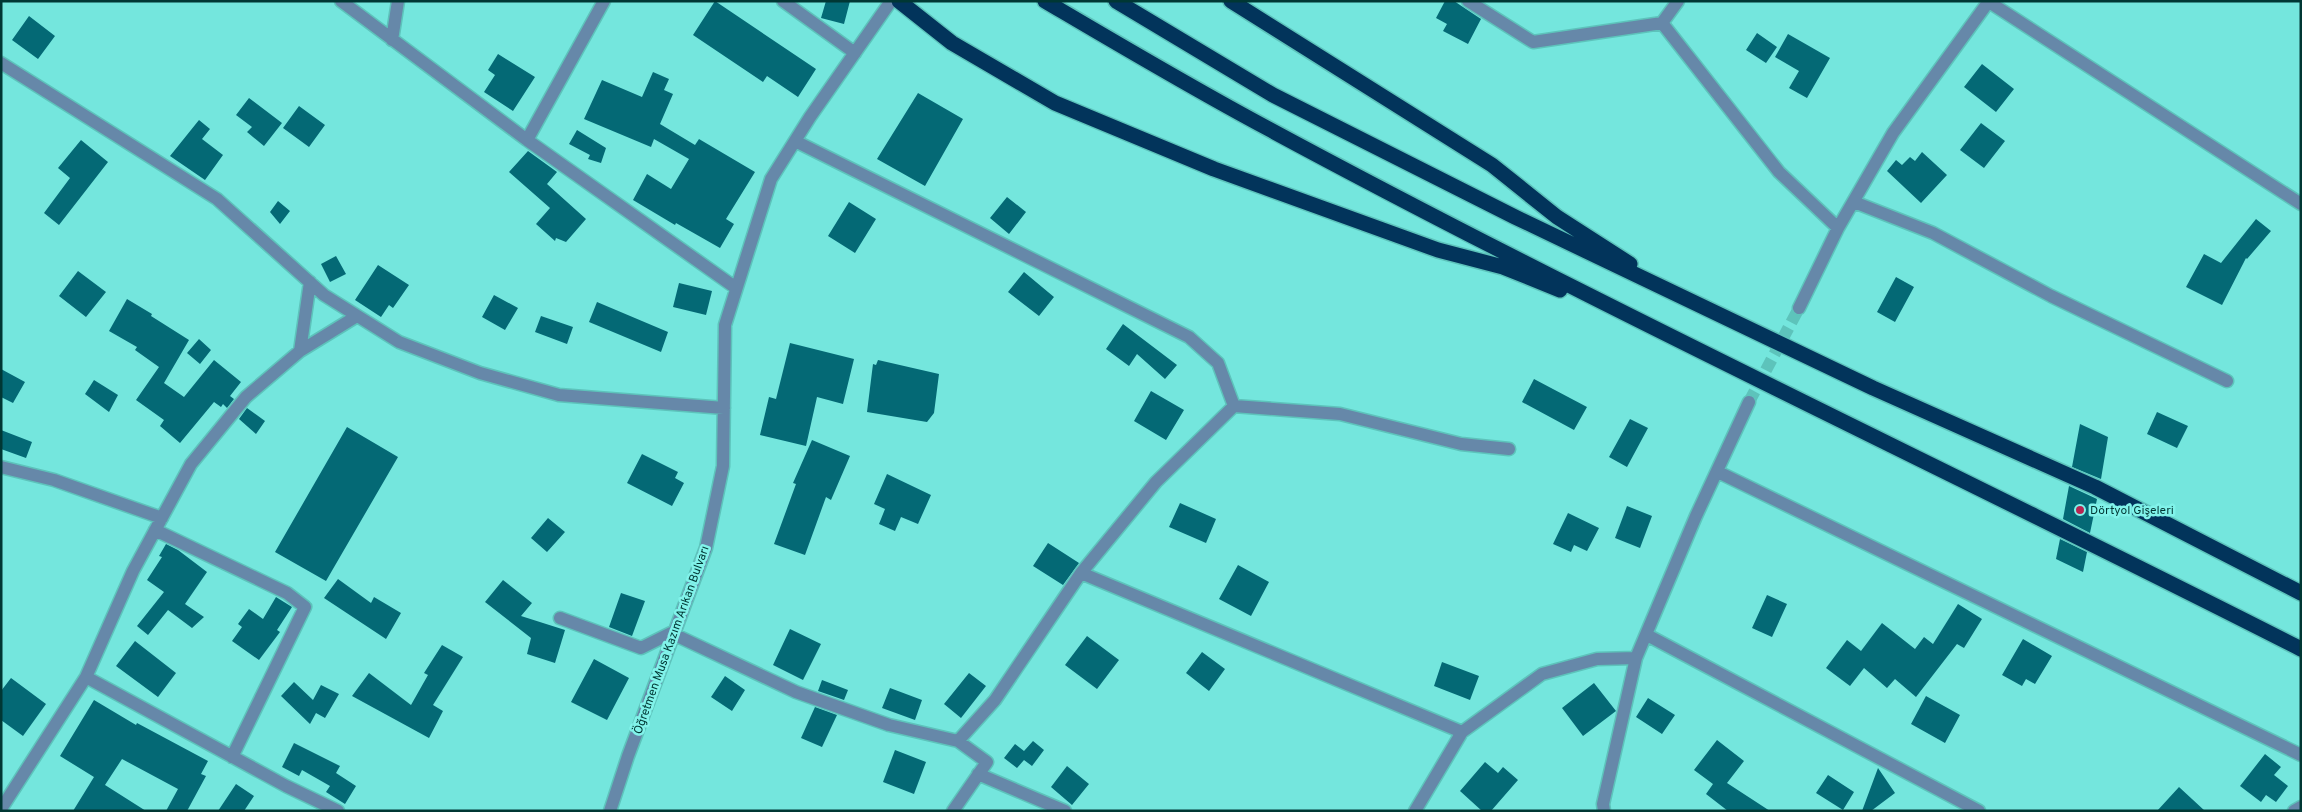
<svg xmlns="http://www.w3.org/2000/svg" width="2302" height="812" viewBox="0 0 2302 812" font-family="Overpass,sans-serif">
  <rect width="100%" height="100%" fill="#74e6dd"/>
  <!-- building -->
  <path fill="#046975" d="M715,1L816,69L798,97L767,76L763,82L693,35Z
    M826,1H850L844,24L821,18Z
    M1445,1H1454L1481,19L1468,44L1443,31L1447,24L1436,18Z
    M29,16L55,36L38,59L12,40Z
    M1757,33L1777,47L1766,63L1746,50Z
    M1788,34L1830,58L1807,98L1789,88L1799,71L1775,57Z
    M498,54L535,77L513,111L484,92L495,75L488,70Z
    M1982,64L2014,89L1996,112L1964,87Z
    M653,72L669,79L664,90L673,94L660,124L695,145L699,139L755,172L726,219L734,224L720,248L676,223L675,225L633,200L647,174L671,189L689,159L654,139L651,147L584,119L602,80L642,97Z
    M918,93L963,119L925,186L877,159Z
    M249,98L282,123L264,146L247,132L252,127L236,115Z
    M299,106L325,125L309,147L283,128Z
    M199,120L210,129L202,139L223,155L205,180L170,156Z
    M1981,123L2005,141L1984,168L1960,150Z
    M577,130L606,148L601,163L588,159L590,155L569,144Z
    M81,140L108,162L59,225L44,213L70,178L58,168Z
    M528,151L557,172L547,184L586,219L566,242L556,238L555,241L536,224L550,208L509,172Z
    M1922,152L1947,175L1921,203L1887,171L1896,160L1902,165L1910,157L1915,161Z
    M1007,197L1026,212L1009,234L990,218Z
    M278,201L290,211L280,224L270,212Z
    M849,202L876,219L855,253L828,236Z
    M2256,219L2271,231L2247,259L2246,258L2222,305L2186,287L2204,254L2221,263Z
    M336,256L346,274L330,282L321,264Z
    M378,265L409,285L393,308L389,305L381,317L355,300Z
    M78,271L106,292L86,317L59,296Z
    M1024,272L1054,297L1039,316L1008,292Z
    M1896,277L1914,287L1895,322L1877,312Z
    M679,283L712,291L706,315L673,307Z
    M494,295L518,308L505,330L482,317Z
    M127,299L152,314L151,316L189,340L164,383L184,397L214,360L241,382L230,396L234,399L227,408L223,404L221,407L214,402L180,443L160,426L164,420L136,400L159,367L135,350L137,347L109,331Z
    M597,302L668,332L661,352L589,322Z
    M541,316L573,327L567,344L535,332Z
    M1123,324L1177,365L1165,379L1137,354L1129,366L1106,349Z
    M199,339L211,350L200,364L187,353Z
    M790,343L854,359L843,404L817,397L806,446L760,435L769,397L776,399Z
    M878,360L939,374L934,413L927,422L867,412L873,364L876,365Z
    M1,369L25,382L13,403L1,397Z
    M1534,379L1587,407L1574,430L1522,402Z
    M94,380L118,395L109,412L85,394Z
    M1151,391L1184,410L1166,440L1134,421Z
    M247,408L265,421L256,434L239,419Z
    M2157,412L2188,426L2177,448L2147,434Z
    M1630,419L1648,428L1627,467L1609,457Z
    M2080,424L2108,437L2101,479L2072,467Z
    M347,427L398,457L326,581L275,552Z
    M1,430L32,442L26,458L1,449Z
    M812,440L850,456L831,500L826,497L805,555L774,544L796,484L793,483Z
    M642,454L678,472L675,478L684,483L672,506L627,483Z
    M887,474L931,495L918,524L901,517L895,531L879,524L885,509L874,504Z
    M2069,486L2097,499L2090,533L2063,519Z
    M1180,503L1216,519L1206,543L1169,527Z
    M1627,506L1652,516L1640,548L1615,538Z
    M1568,513L1599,528L1587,551L1574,545L1571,552L1553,544Z
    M548,518L565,532L547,552L531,538Z
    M2060,539L2087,552L2083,572L2056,559Z
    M1048,543L1079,563L1063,585L1033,566Z
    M166,544L178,550L207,572L185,604L204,617L192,628L168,610L148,635L137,626L164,592L147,580L162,557L159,556Z
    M1238,565L1269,582L1251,616L1219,599Z
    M338,579L371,603L374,597L401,613L386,639L324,598Z
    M503,580L532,603L521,616L565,630L555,663L527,654L531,638L485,602Z
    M621,593L645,601L632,636L609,627Z
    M1767,595L1787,604L1772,637L1752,628Z
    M276,597L292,607L277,630L280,632L259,660L232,641L242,627L238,624L249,609L263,619Z
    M1958,604L1982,619L1964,648L1957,644L1916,697L1895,679L1887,688L1864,668L1850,686L1826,668L1847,640L1861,651L1882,623L1915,649L1924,637L1933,644Z
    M790,629L821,644L803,680L773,665Z
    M1087,636L1119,660L1097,689L1065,665Z
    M2023,639L2052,656L2035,684L2026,679L2022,686L2002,675Z
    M135,641L176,673L158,697L116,666Z
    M442,645L463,657L433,705L443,711L429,738L352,696L369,673L411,705L428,675L424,673Z
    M1202,652L1225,669L1209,691L1186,673Z
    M594,659L629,678L607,720L571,702Z
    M1442,662L1479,676L1470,700L1434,686Z
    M969,673L986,686L961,718L944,704Z
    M725,676L745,690L732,711L711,697Z
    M11,678L46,704L23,736L1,720V691Z
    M822,680L848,690L844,700L818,691Z
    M294,682L313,700L321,685L339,694L325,718L316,713L310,724L281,696Z
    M1594,683L1616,711L1583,736L1562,708Z
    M890,688L922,700L915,720L882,708Z
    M1926,696L1960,715L1945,743L1911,724Z
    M1648,698L1675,715L1662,734L1636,717Z
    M94,700L136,725L137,723L208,761L201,774L206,776L187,811H166L178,789L122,759L105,785L146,811H73L94,777L60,756Z
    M815,707L837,715L822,747L801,738Z
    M1717,740L1744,761L1727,783L1770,811H1728L1706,794L1713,784L1694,770Z
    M1033,741L1044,750L1032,766L1024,760L1017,768L1004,758L1015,744L1024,751Z
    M294,743L340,766L336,773L356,786L345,804L326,792L330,786L302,770L299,776L282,767Z
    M895,750L926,762L914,794L883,782Z
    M2265,754L2281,767L2274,775L2288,786L2276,802L2266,795L2261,802L2240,786Z
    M1485,762L1498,773L1503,767L1518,780L1491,811H1482L1460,791Z
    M1067,766L1089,784L1072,805L1051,787Z
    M1878,768L1895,793L1871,811H1862Z
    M1828,775L1854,792L1843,810L1816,793Z
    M236,784L254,796L244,811H218Z
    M2179,787L2205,811H2157Z"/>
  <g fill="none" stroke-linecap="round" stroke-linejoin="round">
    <!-- minor-tunnel -->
    <path stroke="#5dc3bb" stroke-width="12" stroke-dasharray="12 6" stroke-linecap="butt" d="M1749,402L1799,308"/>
    <!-- minor casing -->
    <g stroke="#5dc3bb" stroke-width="15">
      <path id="minor" d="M341,1L527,140L736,288
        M783,1L855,53
        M1468,1L1533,42L1662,23L1678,1
        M1989,2L2301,204
        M1662,23L1779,172L1838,228
        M392,40L398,1
        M1,63L217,199L324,295L399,342L480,373L559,395L724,408
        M527,140L604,1
        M795,141L1189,337L1218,363L1234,406
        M1854,202L1933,233L2051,296L2227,381
        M1799,308L1838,228L1893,133L1989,1
        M300,351L310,282
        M1,467L54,480L162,518
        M1718,472L2301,755
        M155,530L287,593L305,607L232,757
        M1081,573L1462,732
        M560,618L641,648L671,633L796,692L889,725L958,741L995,700L1081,573L1156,482L1234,406L1340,414L1461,444L1509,449
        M1647,635L1979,811
        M86,677L286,786L338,811
        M978,774L1065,811
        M1,809L86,677L133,571L191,464L246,397L300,351L357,316
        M610,811L628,756L706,548L723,466L725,325L771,179L810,117L891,1
        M953,811L987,762L958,741
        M1415,811L1462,732L1542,674L1597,659L1636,658
        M1604,811L1603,804L1636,658L1696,516L1749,402
        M2294,811L2301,807"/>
    </g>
    <!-- highway casing -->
    <g stroke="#5dc3bb" stroke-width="18">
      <path id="highway" d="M899,1L952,43L1055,103L1214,169L1438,250L1503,267L1560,290
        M1045,1C1118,44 1192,88 1267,128C1606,311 1957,474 2301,649
        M1116,1L1273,95L1515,217L1873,388L2095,487L2301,593
        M1231,1L1492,165L1557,217L1630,264"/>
    </g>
    <!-- minor -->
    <use href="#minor" stroke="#6688a9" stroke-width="12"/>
    <!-- highway -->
    <use href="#highway" stroke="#02345b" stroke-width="15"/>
  </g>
  <!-- markers -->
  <circle fill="#b62652" stroke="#81f3ea" stroke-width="2" cx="2080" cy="510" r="5"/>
  <g text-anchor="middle" stroke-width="5" stroke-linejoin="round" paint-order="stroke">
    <!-- poi labels -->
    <g font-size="12" fill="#003734" stroke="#81f3ea" text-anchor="start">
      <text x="2090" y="514">Dörtyol Gişeleri</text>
    </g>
    <!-- street labels -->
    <g font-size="12" fill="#003734" stroke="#81f3ea">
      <text transform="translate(671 640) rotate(-70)" y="4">Öğretmen Musa Kazım Arıkan Bulvarı</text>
    </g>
  </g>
  <!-- border -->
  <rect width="2302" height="812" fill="none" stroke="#003734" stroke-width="5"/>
</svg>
